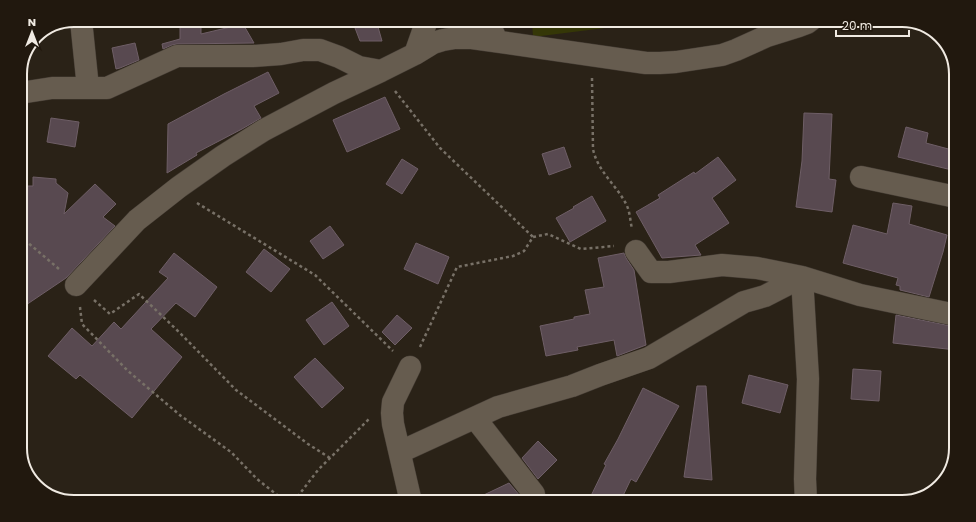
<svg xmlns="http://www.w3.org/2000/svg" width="976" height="522" viewBox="0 0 976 522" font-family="Poppins,sans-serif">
  <rect width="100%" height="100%" fill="#2a2217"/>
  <!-- green -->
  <path fill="#353707" d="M532,20H669L533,37Z"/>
  <!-- building -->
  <path fill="#584950" stroke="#6e5e66" d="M180,20H201V34L243,24L254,43L177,44L172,45L163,49L162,44L180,39Z
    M352,20H376L382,41H360Z
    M135,43L139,60L120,68L116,69L112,48Z
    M268,72L279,93L254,106L261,118L242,129L196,153L197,155L167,173L168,124L224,94Z
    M385,97L400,129L347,152L333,120Z
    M804,113L832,114L829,179L836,180L832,212L796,207L802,161Z
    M51,118L79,122L75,147L47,142Z
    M906,127L928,133L926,143L956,151V171L898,157Z
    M564,147L571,167L549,175L542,154Z
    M718,157L736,180L712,198L729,223L695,245L701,255L662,258L636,212L660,198L658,195L694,172L695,174Z
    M402,159L418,169L402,194L386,184Z
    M33,177L56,179V183L68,193L64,214L95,184L116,204L103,217L115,226L66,278L20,309V211L23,212L25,186H33Z
    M592,196L606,221L570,242L556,218L574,208L573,207Z
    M893,203L912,206L909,224L947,235L943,252L929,297L900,290V286L896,285L898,278L843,263L853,225L887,234Z
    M330,226L344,245L323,259L310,241Z
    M416,243L449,257L438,284L404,269Z
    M264,249L290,269L271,292L246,272Z
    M174,253L217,287L195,317L176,303L151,329L182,357L132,418L80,375L76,379L48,356L72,328L92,346L114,322L121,329L168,278L159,272Z
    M624,253L626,258L634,270L646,345L617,356L614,340L577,347L578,350L546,356L540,326L574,319V317L590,314L585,290L604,287L598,258Z
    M332,302L349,326L324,345L306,320Z
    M397,315L412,328L395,345L382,332Z
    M896,315L956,327V350L893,343Z
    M315,358L344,388L322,408L294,377Z
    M853,369L881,371L879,401L851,399Z
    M749,375L788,385L780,413L742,403Z
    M697,386H706L712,480L684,477Z
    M643,388L679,406L636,482L631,479L620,502H588L606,465L604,464L618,439Z
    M538,441L557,460L538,479L522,458Z
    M509,483L521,497L516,502H469Z"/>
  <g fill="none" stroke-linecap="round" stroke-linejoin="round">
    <!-- minor casing -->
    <g stroke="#443c34" stroke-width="23">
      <path id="minor" d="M81,20L88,88
        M487,20L497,41
        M415,54L427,20
        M20,93L52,88H107L177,56H253L281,54L303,50H320L339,57L359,67L381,71
        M861,177L956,197
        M636,251L651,272H669L722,265L757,268L802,277L860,295L956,315
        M76,285L137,220L179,187L223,156L264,130L334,93L381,71L415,54L433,43L443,40L455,38H472L625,60L646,63H660L676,62L722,55L736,50L767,36L799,26L807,23L811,20
        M410,367L393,402L392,413L393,424L411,502
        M475,418L534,494
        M400,452L498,407L572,386L600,375L649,358L744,302L765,296L802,277L808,379L805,479L806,502"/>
    </g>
    <!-- path -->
    <path stroke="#787167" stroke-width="2.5" stroke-dasharray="3 3" stroke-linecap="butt" d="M592,78L593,149C597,170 615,184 625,202C630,210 630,220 632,229
      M395,91L440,148L533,237
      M197,203L315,275L393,351
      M20,236L59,269
      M94,300L110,314L139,294L179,332L236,390L308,444L330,458
      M80,307L82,324L128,371L181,416L231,452L257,479L286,502
      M420,347L457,267L513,256L524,251L533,237L548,234L581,249L614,246
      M295,502L298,496L318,470L369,419"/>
    <!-- minor -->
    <use href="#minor" stroke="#665c4f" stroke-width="22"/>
  </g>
  <!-- crop -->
  <path d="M0 0H976V522H0ZM74 27H902A47 47 0 0 1 949 74V448A47 47 0 0 1 902 495H74A47 47 0 0 1 27 448V74A47 47 0 0 1 74 27Z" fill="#21180e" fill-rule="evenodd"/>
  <path fill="none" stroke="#f0eae2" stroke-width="2" d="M74 27H902A47 47 0 0 1 949 74V448A47 47 0 0 1 902 495H74A47 47 0 0 1 27 448V74A47 47 0 0 1 74 27Z"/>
  <!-- north arrow -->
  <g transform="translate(32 32)" stroke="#21180e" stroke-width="3" paint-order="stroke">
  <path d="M0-3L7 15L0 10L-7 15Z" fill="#f0eae2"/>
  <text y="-6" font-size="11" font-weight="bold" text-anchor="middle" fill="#f0eae2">N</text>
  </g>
  <!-- scale -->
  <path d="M836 30v6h73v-6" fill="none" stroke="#f0eae2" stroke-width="2"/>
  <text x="842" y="30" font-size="12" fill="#f0eae2" stroke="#21180e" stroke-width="3" paint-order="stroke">20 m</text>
</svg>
